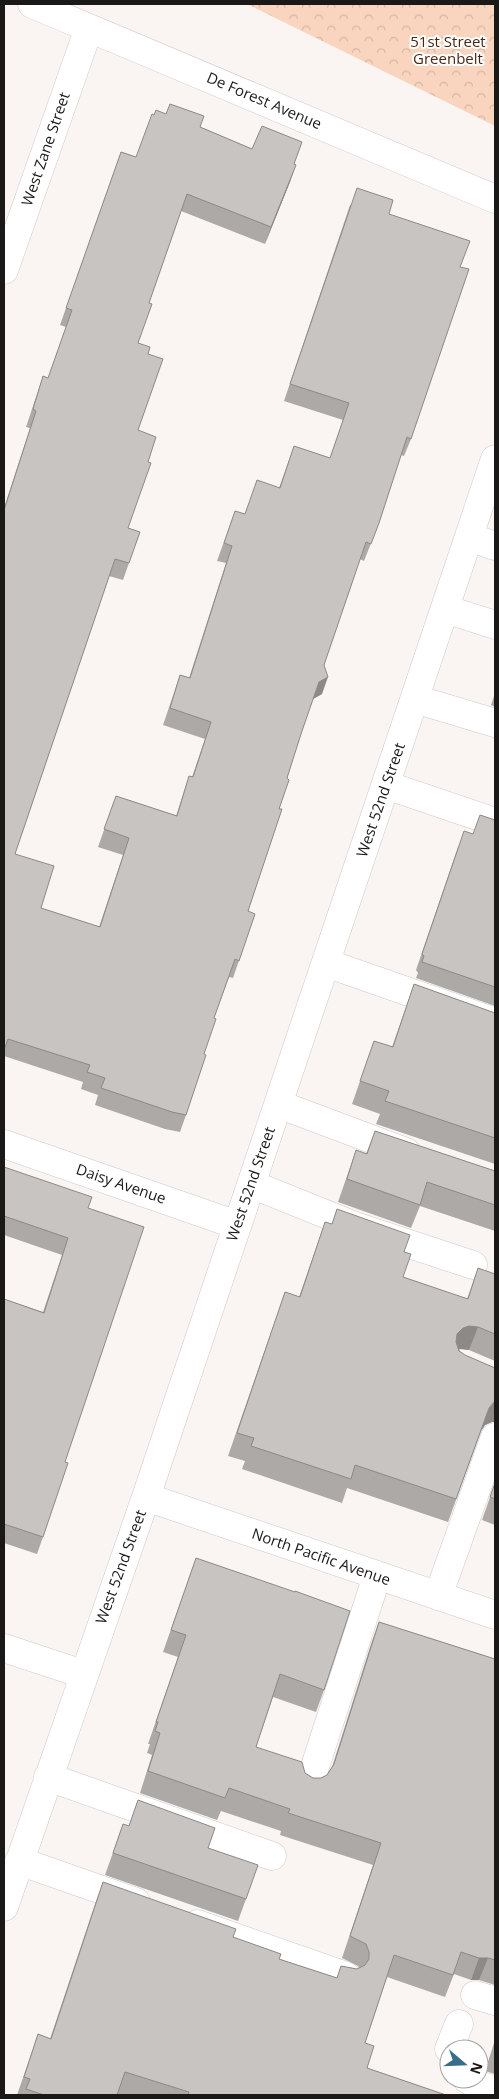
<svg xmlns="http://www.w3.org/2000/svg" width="499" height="2099" viewBox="0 0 499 2099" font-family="'Open Sans',sans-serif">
  <defs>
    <pattern id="park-crowns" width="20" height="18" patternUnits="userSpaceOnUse" patternTransform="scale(1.25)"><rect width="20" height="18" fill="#f9d5bf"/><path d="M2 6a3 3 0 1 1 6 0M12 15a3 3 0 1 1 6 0" fill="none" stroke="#d5b6a3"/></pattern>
  </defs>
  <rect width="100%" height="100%" fill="#faf5f2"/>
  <!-- park -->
  <path fill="url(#park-crowns)" d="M247,4H495V126Z"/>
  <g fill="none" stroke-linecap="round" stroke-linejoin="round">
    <!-- minor casing -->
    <g stroke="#cdc9c6" stroke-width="29">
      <path id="minor" d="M32,4L495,199
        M4,270L89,28
        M469,537L495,546
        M445,609L495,625
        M415,699L495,723
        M386,785L495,822
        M326,963L495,1022
        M278,1104L406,1152
        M4,1144L237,1225
        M251,1184L355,1226L473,1265
        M146,1497L495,1615
        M438,1596L495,1437
        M4,1648L83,1674
        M48,1777L272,1856
        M309,1785L377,1576
        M19,1861L136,1902
        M4,1907L146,1497L495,459
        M197,1924L346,1976
        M475,1995L495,2001
        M449,2049L459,2024
        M467,2079L475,2084L495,2090"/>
    </g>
    <!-- minor -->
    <use href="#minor" stroke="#fff" stroke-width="28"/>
  </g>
  <!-- wall -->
  <path fill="#aca9a6" d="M200,127L252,149L294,164L290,182L265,244L181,211L149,303L138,343L148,354L138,430L148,462L128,528L129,563L123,580L109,576L15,854L41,908L99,927L123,855L98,847L116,796L176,816L189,776L192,777L205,739L163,725L180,675L189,678L226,563L217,561L235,511L245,514L279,488L294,446L330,458L343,420L284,401L350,205L389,214L460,267L411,439L404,456L401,455L379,523L364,561L360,559L324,665L322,694L313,699L302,731L287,778L279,809L248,911L255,914L233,978L229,977L214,1018L186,1115L180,1132L165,1129L95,1105L98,1095L81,1089L83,1082L4,1056V508L30,428L26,427L43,376L48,378L66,327L60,325L121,152L136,157Z
    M495,693V707L491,705Z
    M495,820V1006L416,978L418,973L416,970L458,847L473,834Z
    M414,984L495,1013V1164L376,1124L380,1114L352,1104L374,1041L392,1047Z
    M375,1131L495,1171V1231L420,1206L411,1228L338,1202L356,1150L366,1154Z
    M4,1167L88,1208L65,1462L43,1537L37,1554L4,1543V1299L43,1312L62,1255L4,1235Z
    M337,1209L404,1252L403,1277L467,1299L478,1268L495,1274V1361L469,1350L461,1349H459L492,1422L485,1425L481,1431L448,1522L347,1488L342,1503L242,1469L245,1461L228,1456L285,1292L299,1297L325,1222L332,1224Z
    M495,1483V1525L482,1520Z
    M196,1558L324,1690L316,1712L273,1697L256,1747L305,1773L313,1778H321L327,1775L332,1767L371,1644L379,1622L495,1659V1985L479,1980H471L454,1974L445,1997L387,1977L365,2043L367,2068L446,2095H122L118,2094L117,2095H17L38,2034L50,2039L95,1904L103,1882L233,1937L279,1959L337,1978L341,1966L357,1969L359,1968L358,1966L342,1958L373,1865L280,1835L281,1831L221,1811L217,1820L140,1793L152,1755L147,1753L150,1744H148L178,1657L163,1652Z
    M138,1800L208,1848L246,1899L238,1921L105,1875L123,1824L129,1826Z
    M495,2040V2074L485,2071Z"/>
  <!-- shaded-wall -->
  <path fill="#8c8987" d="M296,165L290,182L265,244L271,227Z
    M328,677L322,694L313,699L319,682Z
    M469,1326L478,1327L469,1350L461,1349L454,1351L457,1334L463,1328Z
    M495,1401V1422H492L485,1425L481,1431L489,1408L494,1402Z
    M479,1958H488L479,1980H471Z"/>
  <!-- building -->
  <path fill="#c8c4c1" stroke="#8c8987" d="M170,104L204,116L200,127L252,149L262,126L302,142L294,164L296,165L271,227L187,194L149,303L152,304L138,343L150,347L148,354L163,359L138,430L156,437L148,462L151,463L128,528L140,532L129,563L115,559L15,854L54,866L41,908L100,927L129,838L104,829L116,796L177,816L189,776L193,777L211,722L170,708L180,675L190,678L232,546L224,543L235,511L245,514L257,480L280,488L294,446L330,458L349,403L290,384L357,188L393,200L389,214L470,241L460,267L469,269L411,439L407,437L379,523L371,544L366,542L324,665L328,677L319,682L302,731L287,778L289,780L279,809H282L248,911L255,914L239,961L235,959L214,1018L216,1019L204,1054L206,1055L186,1115L172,1112L101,1088L105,1078L87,1072L90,1065L8,1039L4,1050V510L36,411L33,409L43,376L48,378L72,310L66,308L121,152L136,157L152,114L154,115L156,110L166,114Z
    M480,815L495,820V987L422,962L424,956L422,954L464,831L473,834Z
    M414,984L495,1013V1138L385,1101L389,1091L360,1081L374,1041L393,1047Z
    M375,1131L495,1171V1205L427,1182L420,1205L347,1179L356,1150L367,1154Z
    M4,1167L92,1197L88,1208L144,1227L65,1462L68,1463L43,1537L4,1524V1299L44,1313L68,1238L4,1216Z
    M337,1209L410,1235L404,1252L411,1254L403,1277L468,1299L478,1268L495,1274V1334L478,1327L469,1326L463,1328L457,1334L456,1342L459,1351L465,1355L495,1368V1401L494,1402L489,1408L456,1499L355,1465L351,1479L251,1446L254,1438L237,1433L285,1292L300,1297L325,1222L332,1224Z
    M495,1483V1499L490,1497Z
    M196,1558L295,1592V1591L350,1611L324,1690L280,1674L256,1747L302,1762L305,1773L313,1778H321L327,1775L334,1764L379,1622L495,1659V1960L488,1958H479L461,1952L453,1975L394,1955L365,2043L374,2046L367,2068L446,2095H188L189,2092L125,2072L117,2095H44L26,2089L30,2079L24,2077L38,2034L51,2039L103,1882L236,1929L233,1937L281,1954L279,1959L337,1978L341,1966L357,1969L365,1965L369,1959V1952L366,1944L350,1936L381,1843L288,1813L290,1809L229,1788L225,1798L148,1771L160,1733L155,1731L158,1722H156L186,1635L171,1630Z
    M138,1800L215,1828L208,1848L258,1865L246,1899L113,1853L123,1824L129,1826Z"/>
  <g text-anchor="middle" stroke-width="4" stroke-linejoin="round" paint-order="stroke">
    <!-- park labels -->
    <g font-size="15" fill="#482913" stroke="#fff">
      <text x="448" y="47">51st Street<tspan x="448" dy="17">Greenbelt</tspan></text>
    </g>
    <!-- street labels -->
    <g font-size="15" fill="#1b1918" stroke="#fff">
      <text transform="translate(264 101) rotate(23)" y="5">De Forest Avenue</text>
      <text transform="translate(46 149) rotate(-71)" y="5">West Zane Street</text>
      <text transform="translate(381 800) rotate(-71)" y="5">West 52nd Street</text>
      <text transform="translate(121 1184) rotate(19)" y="5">Daisy Avenue</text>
      <text transform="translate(251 1184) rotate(-71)" y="5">West 52nd Street</text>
      <text transform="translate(321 1557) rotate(19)" y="5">North Pacific Avenue</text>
      <text transform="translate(121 1567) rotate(-70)" y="5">West 52nd Street</text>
    </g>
  </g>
  <!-- border -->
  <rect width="499" height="2099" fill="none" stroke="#1b1918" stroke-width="10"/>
  <!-- north arrow -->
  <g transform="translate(464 2064) rotate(109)"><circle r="24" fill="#ffffff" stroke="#a4a3a3"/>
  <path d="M0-4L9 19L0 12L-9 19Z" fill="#386e89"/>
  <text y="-8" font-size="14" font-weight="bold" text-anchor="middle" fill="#1b1918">N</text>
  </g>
</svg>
